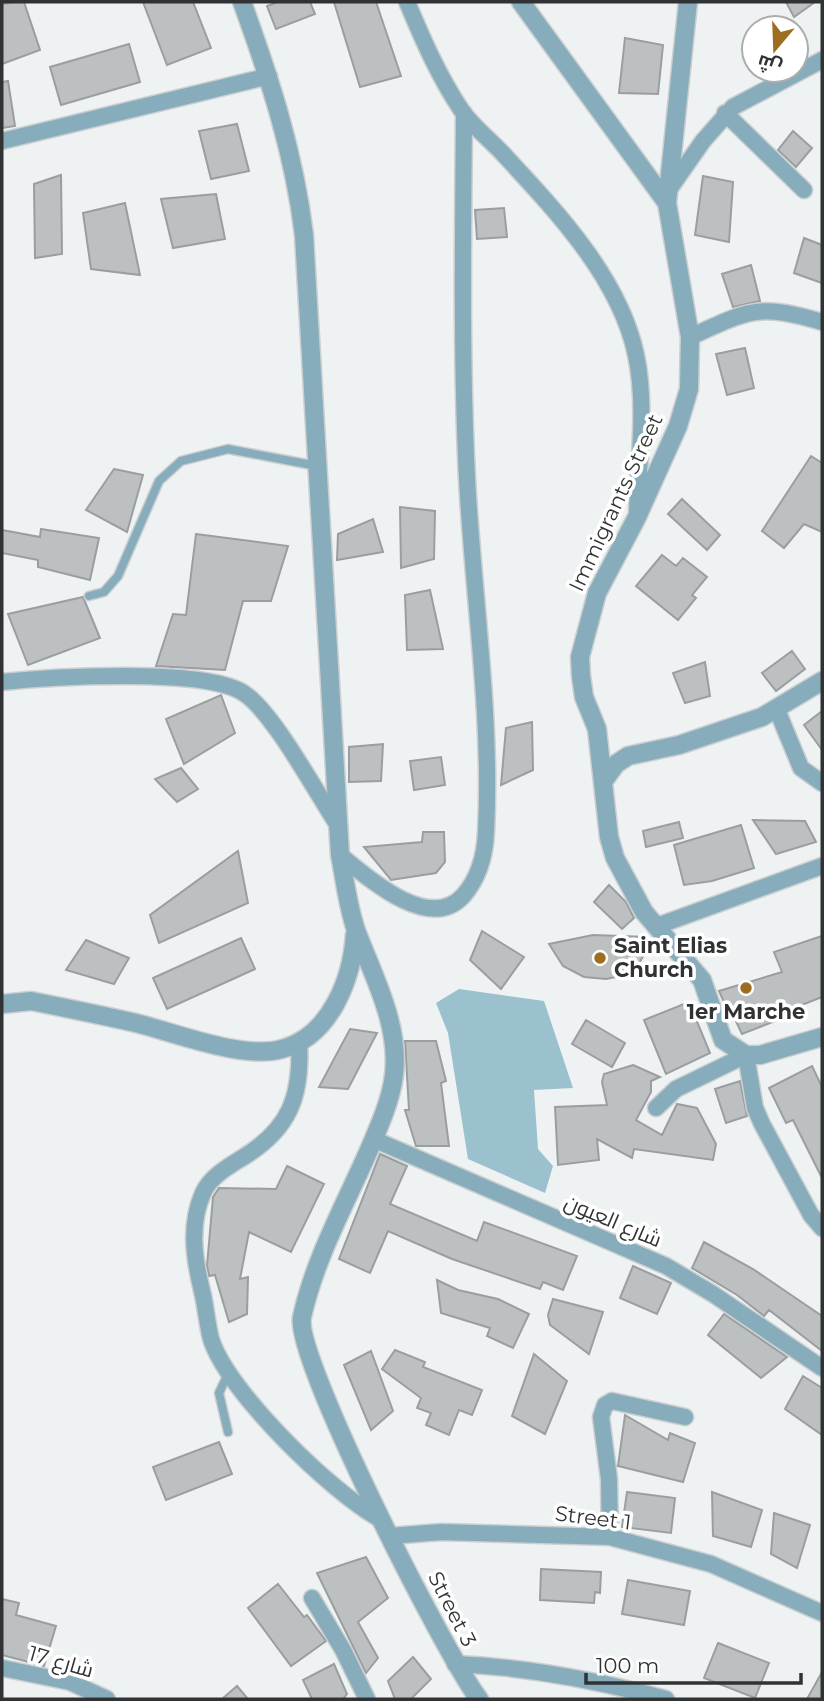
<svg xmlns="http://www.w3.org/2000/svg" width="824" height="1701" viewBox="0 0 824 1701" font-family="Montserrat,Cairo,sans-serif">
  <rect width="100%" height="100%" fill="#eef2f3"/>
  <!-- forest -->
  <path fill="#9bc0ce" d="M459,989L544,1001L573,1088L534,1090L538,1149L553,1166L545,1193L468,1159L448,1033L436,1003Z"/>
  <!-- building -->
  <path fill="#bdc0c1" stroke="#9b9ea0" stroke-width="2" d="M15,2H24L40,50L2,64V4Z
    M143,2H193L211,48L167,65Z
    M278,2H310L315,14L276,29L267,6Z
    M334,2H376L401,76L360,87Z
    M786,2H815L794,17Z
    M625,38L663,45L658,94L619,93Z
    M129,44L140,82L61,105L50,67Z
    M8,81L15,126L2,128V82Z
    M237,124L249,171L211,179L199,131Z
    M793,131L812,148L796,167L778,150Z
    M61,175L62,254L35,258L34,184Z
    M703,176L733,182L729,242L695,235Z
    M216,194L225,239L173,248L161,199Z
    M125,203L140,275L91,269L83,213Z
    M504,208L507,237L477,239L475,210Z
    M804,238L822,245V283L794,273Z
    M751,265L760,301L733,307L722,274Z
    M745,348L754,388L727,395L716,354Z
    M811,456L822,463V532L804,524L784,548L762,531Z
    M114,469L143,475L127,532L86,510Z
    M682,499L720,535L707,550L668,514Z
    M400,507L435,511L434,559L401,568Z
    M373,519L383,552L337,560L338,534Z
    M41,529L99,538L90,580L38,567V560L2,553V530L40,537Z
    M196,534L288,546L271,601H243L225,670L156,666L173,614L186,615Z
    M662,555L676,566L683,558L707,577L692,595L696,598L678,620L636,586Z
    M430,590L443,649L407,650L405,595Z
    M83,597L100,638L28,665L8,614Z
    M792,651L805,669L776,691L762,673Z
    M705,662L710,696L685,703L673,673Z
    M221,695L235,733L184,764L166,719Z
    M822,711V750L804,725Z
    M532,722L533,770L501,785L506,728Z
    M383,744L381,781L349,782V747Z
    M441,757L445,785L414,790L410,761Z
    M181,768L198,789L177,802L155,779Z
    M753,820L805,821L816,842L776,854Z
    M679,822L683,838L646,847L643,831Z
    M741,825L754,868L712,881L684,885L674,845Z
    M423,832H444L445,862L436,873L391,880L364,847L422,842Z
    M238,851L248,903L159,943L150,915Z
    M609,885L626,902L634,918L622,929L594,902Z
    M482,931L524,957L501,989L470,960Z
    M593,935L647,937L646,951L637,967L626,975L606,979L584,977L563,966L549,944Z
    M822,936V997L781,1013L783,1018L742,1034L732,1013L729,1014L719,991L782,972L774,952Z
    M241,938L255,969L167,1009L153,978Z
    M86,940L129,958L114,984L66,970Z
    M689,1002L710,1053L666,1074L644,1020Z
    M586,1020L625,1043L612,1067L572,1044Z
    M350,1029L377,1033L348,1089L319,1087Z
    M405,1041H436L446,1081L441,1083L449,1146H416L405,1110H409Z
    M633,1065L660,1077L651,1081V1092L636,1120L662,1135L677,1104L697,1108L716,1144L713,1160L634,1149L632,1158L597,1139L599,1160L558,1165L555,1107L607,1105L602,1082L604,1074Z
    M812,1066L822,1087V1178L793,1120L786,1123L769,1088Z
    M740,1081L747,1116L726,1123L715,1089Z
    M380,1154L407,1166L390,1204L477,1241L484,1222L577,1256L563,1290L543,1282L540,1289L452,1259L388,1231L370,1273L339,1259Z
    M287,1166L324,1184L291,1252L249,1232L240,1279L248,1277L247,1314L229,1322L215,1275L209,1276L207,1266L213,1197L219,1188L276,1189Z
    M704,1242L753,1269L822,1316V1351L769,1310L764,1316L737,1295L692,1268Z
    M633,1266L671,1283L657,1314L620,1298Z
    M437,1280L458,1290L498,1299L529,1314L513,1348L487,1336L490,1328L441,1313Z
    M553,1299L603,1312L589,1354L550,1325L548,1315Z
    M724,1314L787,1357L761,1378L708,1335Z
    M395,1350L425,1362L423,1367L482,1390L472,1415L459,1410L449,1435L426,1425L431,1413L417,1408L421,1398L382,1369Z
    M371,1351L393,1411L371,1430L344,1365Z
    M534,1354L567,1381L545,1434L512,1416Z
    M803,1376L822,1388V1435L785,1409Z
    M625,1415L668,1440L670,1433L695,1443L683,1482L618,1466Z
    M219,1442L232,1474L166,1500L153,1467Z
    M627,1492L675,1498L671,1533L622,1527Z
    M712,1492L762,1510L751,1547L713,1536Z
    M774,1513L810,1525L797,1568L771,1554Z
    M366,1557L388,1598L358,1622L378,1658L366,1673L317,1573Z
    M541,1569L601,1572L600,1593L595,1592L594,1603L540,1600Z
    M628,1580L690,1591L684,1625L622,1614Z
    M278,1584L304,1617L307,1615L326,1641L291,1666L248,1608Z
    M2,1599L19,1603L16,1615L56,1626L44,1666L2,1655Z
    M718,1643L769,1663L755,1698L704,1678Z
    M413,1657L431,1679L411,1699H395L388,1681Z
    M334,1664L347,1694L343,1699H312L303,1680Z
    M822,1672V1699H807Z
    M237,1686L248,1699H222Z"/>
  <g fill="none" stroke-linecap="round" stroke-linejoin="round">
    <!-- service casing -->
    <g stroke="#cccfd0" stroke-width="11">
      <path id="service" d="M89,596L104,592L118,576L159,481L181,461L228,449L317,466
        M228,1432L219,1393L229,1372"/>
    </g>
    <!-- minor casing -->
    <g stroke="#cccfd0" stroke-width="19">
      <path id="minor" d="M407,2C423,40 439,77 462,111C474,128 493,142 506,157C558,213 620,279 636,355C647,407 638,463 637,515
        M725,113L804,190
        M2,141L269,76
        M668,191L703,141L733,107L822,60
        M690,337C750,310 757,303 822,322
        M2,682C50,677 208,667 245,694C274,714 316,792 337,824
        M777,710L801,768L822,783
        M340,855C368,878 429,933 463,896C479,878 485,855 486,832C492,714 473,596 467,478C461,357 463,235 464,113
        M657,926L822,866
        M299,1042C302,1096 290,1129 242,1158C229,1166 210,1177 203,1193C189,1225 194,1258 202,1291C206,1307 207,1324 211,1339C227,1391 332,1493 380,1519
        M656,1108L676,1089L746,1055L755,1108L762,1124L811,1215L822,1228
        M373,1139L666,1266L713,1294L822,1368
        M389,1536L441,1532L610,1537L711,1564L822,1613
        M610,1537L609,1479L601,1417L605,1405L612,1401L685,1417
        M312,1598L343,1650L367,1699
        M455,1664C527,1667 596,1680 666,1699
        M2,1668L70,1682L107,1699"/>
    </g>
    <!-- tertiary casing -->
    <g stroke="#cccfd0" stroke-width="21">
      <path id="tertiary" d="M242,2C270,79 294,153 304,235L340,855C345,880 348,909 357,933C374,977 400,1026 394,1075C391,1100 379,1127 369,1150C345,1205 315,1258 302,1317C293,1356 447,1658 479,1699
        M521,2L667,203
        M688,2L667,203L690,337L689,389L678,426L637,517L597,593L580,657L581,676L584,697L597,729L609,837L615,858L644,912L702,980L723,1040L746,1055H760L822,1037
        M605,779L616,764L628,756L679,745L762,717L822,681
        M2,1004L31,1001C66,1008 101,1015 136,1023C176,1033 243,1060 282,1049C331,1036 352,978 355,934"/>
    </g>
    <!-- service -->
    <use href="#service" stroke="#87adbc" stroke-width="8"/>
    <!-- minor -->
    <use href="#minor" stroke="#87adbc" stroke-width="16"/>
    <!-- tertiary -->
    <use href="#tertiary" stroke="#87adbc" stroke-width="18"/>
  </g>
  <!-- markers -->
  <g fill="#9d6d20" stroke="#fff" stroke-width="2.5">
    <circle cx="600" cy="958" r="7"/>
    <circle cx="746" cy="988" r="7"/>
  </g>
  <g text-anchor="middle" stroke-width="7" stroke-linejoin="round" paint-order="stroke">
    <!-- street labels -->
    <g font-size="21" fill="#313233" stroke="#fff">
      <text transform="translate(616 503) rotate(-65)" y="7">Immigrants Street</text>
      <text transform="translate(613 1221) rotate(23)" y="7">شارع العيون</text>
      <text transform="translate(593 1518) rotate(7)" y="7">Street 1</text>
      <text transform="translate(452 1609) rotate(63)" y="7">Street 3</text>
      <text transform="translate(61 1662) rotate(16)" y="7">شارع 17</text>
    </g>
    <!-- poi labels -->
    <g font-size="21" font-weight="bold" fill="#313233" stroke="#fff" text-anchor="start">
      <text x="614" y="953">Saint Elias<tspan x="614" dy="24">Church</tspan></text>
      <text x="746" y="1019" text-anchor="middle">1er Marche</text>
    </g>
  </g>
  <!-- border -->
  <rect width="824" height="1701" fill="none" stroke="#313233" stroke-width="7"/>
  <!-- north arrow -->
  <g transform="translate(775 49) rotate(199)"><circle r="33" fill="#ffffff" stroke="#adadad" stroke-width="2"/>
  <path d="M0-5L12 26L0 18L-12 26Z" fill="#9d6d20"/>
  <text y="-10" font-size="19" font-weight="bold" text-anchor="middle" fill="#313233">ش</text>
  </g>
  <!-- scale -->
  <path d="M586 1673v10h215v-10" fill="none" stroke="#313233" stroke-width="3.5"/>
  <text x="596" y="1673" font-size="21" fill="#313233" stroke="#ffffff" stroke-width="5" paint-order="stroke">100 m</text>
</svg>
